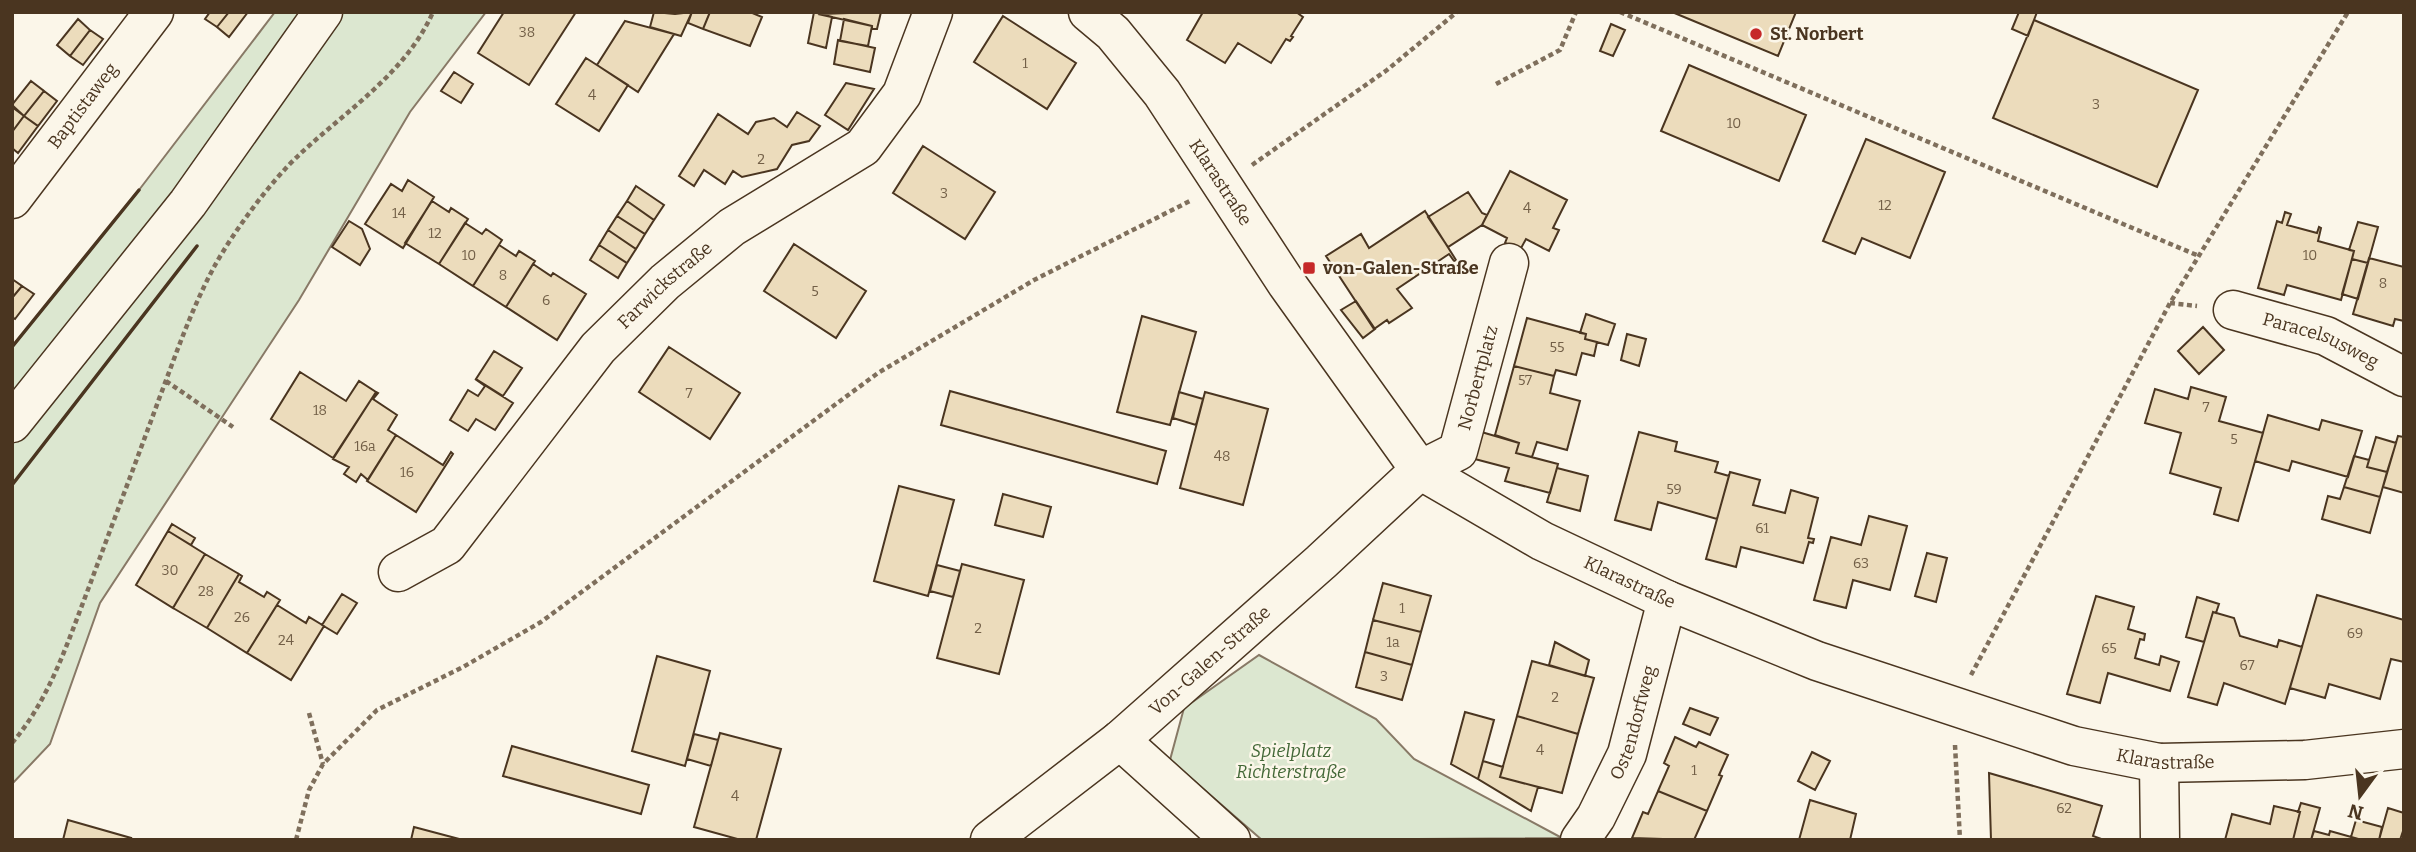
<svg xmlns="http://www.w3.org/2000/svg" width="2416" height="852" viewBox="0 0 2416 852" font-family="Bitter,serif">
  <rect width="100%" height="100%" fill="#fbf6e9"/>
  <!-- green -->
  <path fill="#dce7d0" stroke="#887966" stroke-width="2" d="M275,12H486L410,112L299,300L100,603L50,744L12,784V347L139,190Z
    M1259,655L1376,719L1414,759L1562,838L1262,840L1170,760L1184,708Z"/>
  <!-- building -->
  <path fill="#ecdcbc" stroke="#4a3520" stroke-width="2" d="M210,12H229L217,27L205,19Z
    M229,12H248L229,37L217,27Z
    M504,12H576L529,85L478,53Z
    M654,12L675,14L692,12L681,36L650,27Z
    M692,12H710L703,29L688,23Z
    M710,12H750L762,17L750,46L703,29Z
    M814,12L832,17L826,48L808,43Z
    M881,12L877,29H872V26L818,14Z
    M1203,12H1296L1303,17L1291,36L1293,37L1290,41L1286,39L1271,63L1238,43L1225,63L1187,40Z
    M1672,12H1796L1778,56Z
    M2019,12H2037L2028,36L2012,29Z
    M1003,16L1076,63L1047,109L974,62Z
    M78,19L90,30L70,56L57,45Z
    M844,19L872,26L868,46L840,41Z
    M2034,20L2198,90L2157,187L1993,118Z
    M625,21L674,34L638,92L597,65Z
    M1611,24L1625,30L1613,56L1600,51Z
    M90,30L103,39L83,65L70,56Z
    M838,40L875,48L870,72L834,64Z
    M586,58L628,85L599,131L556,104Z
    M1689,65L1806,115L1779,181L1661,131Z
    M454,72L473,84L461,103L441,91Z
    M31,81L44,91L24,116L12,105Z
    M846,83L874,89L848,130L825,115Z
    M44,91L57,101L38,126L24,116Z
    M12,107L24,116L12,132Z
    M797,112L820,126L809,141L792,145L777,169L742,177L733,171L725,184L704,170L694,186L679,176L718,114L748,134L756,122L774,118L787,127Z
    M24,116L38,126L18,153L12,148V132Z
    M1866,139L1945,172L1910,258L1862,238L1855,254L1823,241Z
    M923,146L995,192L965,239L893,193Z
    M1510,171L1567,200L1553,228L1559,230L1549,251L1526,239L1520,250L1505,243L1507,238L1482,225Z
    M408,180L434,197L403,248L365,224L391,184L402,191Z
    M636,186L664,205L654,220L627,201Z
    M1468,192L1482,213L1487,215L1482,225L1448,247L1428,217Z
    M432,201L449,212L451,208L468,219L439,264L405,243Z
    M627,201L654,220L645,234L617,216Z
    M1425,211L1456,260L1454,261L1449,254L1397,289L1412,308L1389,323L1387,320L1374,329L1326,256L1361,234L1369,248Z
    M2285,212L2291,214L2287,225L2317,233L2319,227L2321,228L2318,241L2354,251L2341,300L2287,285L2284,295L2258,288L2277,221L2282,223Z
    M617,216L645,234L636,249L608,230Z
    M349,221L362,229L370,249L360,265L332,247Z
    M2358,222L2378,227L2368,263L2352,259L2354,251L2349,250Z
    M465,223L482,234L486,229L502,240L473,286L439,264Z
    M608,230L636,249L627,263L599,245Z
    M794,244L866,291L836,338L764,291Z
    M499,245L516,256L519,251L535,261L506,307L473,286Z
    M599,245L627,263L618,278L590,260Z
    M2369,258L2404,267V321L2395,319L2393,326L2353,314Z
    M2352,259L2368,263L2358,299L2342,294Z
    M533,264L551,276L553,273L586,294L557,340L506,307Z
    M12,279L22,286L12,298Z
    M22,286L34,294L15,319L12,317V298Z
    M1356,301L1375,329L1363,338L1341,310Z
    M1586,314L1615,324L1608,345L1585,339L1586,334L1580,333Z
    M1142,316L1196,332L1170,425L1117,412Z
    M1527,318L1586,334L1585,339L1597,342L1594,356L1582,353L1576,375L1556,370L1554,376L1514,366Z
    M2203,327L2224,350L2199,374L2178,351Z
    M1627,334L1646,339L1639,366L1621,360Z
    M669,347L740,393L710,439L639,392Z
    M494,351L522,368L503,396L476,379Z
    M1514,366L1554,376L1550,393L1580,401L1567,450L1537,442L1532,457L1516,453L1519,443L1495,435Z
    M300,372L346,401L359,381L376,392L333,458L271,419Z
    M475,379L513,403L495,430L476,419L468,431L450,420L468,390L478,396L485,386Z
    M2191,387L2226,397L2219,421L2263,433L2238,521L2214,514L2221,488L2170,473L2181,433L2145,423L2155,389L2188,399Z
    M950,391L1166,451L1157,484L941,425Z
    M376,392L378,393L373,399L397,415L388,430L396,435L368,480L361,474L356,482L344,474L349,467L333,459Z
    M1179,392L1203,399L1196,425L1173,418Z
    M1205,392L1268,409L1243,505L1180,488Z
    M2268,415L2319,430L2322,420L2362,431L2348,477L2292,461L2289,471L2255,461Z
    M1478,431L1519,443L1516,453L1558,464L1550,493L1505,481L1509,468L1471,458Z
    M1639,432L1677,442L1675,451L1718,462L1715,472L1729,476L1717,519L1658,502L1651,530L1615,520Z
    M396,435L443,465L451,452L453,454L416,512L367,481Z
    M2398,436L2404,437V493L2383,487Z
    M2376,437L2396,443L2387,472L2367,467Z
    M2354,456L2369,460L2367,467L2387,472L2380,497L2344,487Z
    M1557,468L1588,476L1580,511L1547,502Z
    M1730,472L1760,480L1753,505L1785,513L1791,490L1818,498L1808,538L1814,539L1813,543L1809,542L1803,563L1741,547L1736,567L1706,559Z
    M899,486L954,500L928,596L874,581Z
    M2344,487L2380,497L2370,533L2322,519L2328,496L2340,499Z
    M1003,494L1051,507L1043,537L995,525Z
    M1869,516L1907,526L1890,590L1853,580L1846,608L1814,600L1831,537L1861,545Z
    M172,524L195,538L191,545L168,531Z
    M168,531L205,554L173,608L136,585Z
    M1927,553L1947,558L1936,602L1915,596Z
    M205,554L239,574L207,628L173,608Z
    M962,564L1024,580L999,674L937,658Z
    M937,565L960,571L953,597L930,591Z
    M239,574L242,576L239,582L264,597L267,592L280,600L247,653L207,628Z
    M1383,583L1431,596L1421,632L1373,620Z
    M342,594L357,603L337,634L322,625Z
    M2317,595L2404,620V662L2391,659L2380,699L2329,684L2325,698L2290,688Z
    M2096,596L2134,607L2128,629L2145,634L2144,640L2140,639L2135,658L2159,665L2161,656L2179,662L2170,691L2108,673L2100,703L2067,694Z
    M2197,597L2219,604L2216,613L2213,612L2204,642L2186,637Z
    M277,605L306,623L309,617L324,626L291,680L247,653Z
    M2213,612L2234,618L2240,636L2277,647L2279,640L2302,647L2285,704L2224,683L2217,705L2188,697Z
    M1373,620L1421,632L1412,665L1365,652Z
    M1555,642L1589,660L1585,676L1549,665Z
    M1365,652L1412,665L1402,700L1356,687Z
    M657,656L710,671L685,766L632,751Z
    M1532,661L1594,678L1578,734L1517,716Z
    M1690,708L1718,718L1710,735L1683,724Z
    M1465,712L1494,720L1478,779L1451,764Z
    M1517,716L1578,734L1562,793L1500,777Z
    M720,733L781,749L756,840H741L694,827Z
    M694,734L718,740L711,766L687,759Z
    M1675,737L1696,747L1699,742L1728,755L1719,775L1722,776L1707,811L1658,791L1669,766L1664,763Z
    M512,746L649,785L641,814L503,776Z
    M1812,752L1830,761L1815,790L1798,781Z
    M1483,761L1503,767L1500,777L1538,787L1531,811L1478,779Z
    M1989,773L2102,806L2093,836L2104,840H1991Z
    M1658,791L1707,811L1694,840L1632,838L1643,812L1648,814Z
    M1810,800L1856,814L1850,840H1799Z
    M2301,803L2320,808L2311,840H2293L2300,812H2298Z
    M2274,806L2300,812L2293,840H2225L2232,814L2270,824Z
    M2388,808L2404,813V828L2400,840H2379Z
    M68,820L131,838L130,840H63Z
    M2356,820L2382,827L2379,840H2362L2351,837Z
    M414,827L463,840H411Z
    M2314,831L2329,835L2330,831L2362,840H2311Z"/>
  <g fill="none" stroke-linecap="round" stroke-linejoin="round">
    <!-- minor casing -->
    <g stroke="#4a3520" stroke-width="41">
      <g id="minor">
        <path id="s1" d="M1088,12L1113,33L1162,93L1287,284L1420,470L1542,541L1667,600L1817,661L2074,746L2159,763L2305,760L2404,749"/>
        <path id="s2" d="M12,199L154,12"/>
        <path id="s3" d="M2233,310L2326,336L2404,377"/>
        <path id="s4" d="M398,572L447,545L598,348L665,282L732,227L863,147L902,94L933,12"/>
        <path d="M1120,740L1231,840"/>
        <path d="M2159,763L2160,840"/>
        <path id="s5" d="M990,840L1120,740L1321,562L1420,470L1458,451L1509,263"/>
        <path id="s6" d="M1580,840L1596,817L1627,754L1667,600"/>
      </g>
    </g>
    <!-- major casing -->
    <g stroke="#4a3520" stroke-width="41">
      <path id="major" d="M12,423L188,203L323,12"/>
    </g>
    <!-- path -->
    <path stroke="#7f6f5c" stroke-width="4.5" stroke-dasharray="5 3.5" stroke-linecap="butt" d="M1620,12L2199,256
      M1496,84L1560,50L1576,12
      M1252,165L1387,70L1457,12
      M2170,303L2197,306
      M166,381L233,427
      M1971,675L2170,303L2348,12
      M309,713L323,764
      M12,743C50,699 68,641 89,587C112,525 136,462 159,399C176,354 191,310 214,267C234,231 270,182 300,154C347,110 406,73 433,12
      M1955,745L1960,840
      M296,840L309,790L323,764L377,710L463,667L541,622L878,373L1034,280L1190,201"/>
    <!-- minor -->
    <use href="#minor" stroke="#fbf6e9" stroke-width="38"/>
    <!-- major -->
    <use href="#major" stroke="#fbf6e9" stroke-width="38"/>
    <!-- wall -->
    <path stroke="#4a3520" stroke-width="3.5" d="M12,347L139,190
      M12,485L197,246"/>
  </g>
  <!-- markers -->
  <g fill="#c62828" stroke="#fbf6e9" stroke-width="2.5">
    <circle cx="1756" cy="34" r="7"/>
    <rect x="1302" y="261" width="14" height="14" rx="3.5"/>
  </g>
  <g text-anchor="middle" stroke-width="5" stroke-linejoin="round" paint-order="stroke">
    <!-- number labels -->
    <g font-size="14" fill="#725f47">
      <text x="527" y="37">38</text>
      <text x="1025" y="68">1</text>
      <text x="592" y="100">4</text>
      <text x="2096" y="109">3</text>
      <text x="1734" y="128">10</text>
      <text x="761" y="164">2</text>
      <text x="944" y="198">3</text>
      <text x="1885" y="210">12</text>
      <text x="1527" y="213">4</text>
      <text x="399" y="218">14</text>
      <text x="435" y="238">12</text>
      <text x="469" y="260">10</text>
      <text x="2310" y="260">10</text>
      <text x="503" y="280">8</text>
      <text x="2383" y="288">8</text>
      <text x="815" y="296">5</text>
      <text x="546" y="305">6</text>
      <text x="1557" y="352">55</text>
      <text x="1525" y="385">57</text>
      <text x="689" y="398">7</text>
      <text x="2206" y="412">7</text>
      <text x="320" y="415">18</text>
      <text x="2234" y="444">5</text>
      <text x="365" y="451">16a</text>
      <text x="1222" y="461">48</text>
      <text x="407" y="477">16</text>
      <text x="1674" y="494">59</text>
      <text x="1762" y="533">61</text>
      <text x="1861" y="568">63</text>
      <text x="170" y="575">30</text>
      <text x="206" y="596">28</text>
      <text x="1402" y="613">1</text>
      <text x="242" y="622">26</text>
      <text x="978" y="633">2</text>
      <text x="2355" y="638">69</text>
      <text x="286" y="645">24</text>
      <text x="1393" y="647">1a</text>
      <text x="2109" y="653">65</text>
      <text x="2247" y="670">67</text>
      <text x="1384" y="681">3</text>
      <text x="1555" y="702">2</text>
      <text x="1540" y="755">4</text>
      <text x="1694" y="775">1</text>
      <text x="735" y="801">4</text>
      <text x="2064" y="813">62</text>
    </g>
    <!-- poi labels -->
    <g font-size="18" font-weight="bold" fill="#4a3520" stroke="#fbf6e9" text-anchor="start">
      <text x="1770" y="40">St. Norbert</text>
      <text x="1323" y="274">von-Galen-Straße</text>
    </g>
    <!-- street labels -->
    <g font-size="18" fill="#4a3520" stroke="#fbf6e9">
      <text dy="6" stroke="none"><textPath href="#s2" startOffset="117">Baptistaweg</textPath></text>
      <text dy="6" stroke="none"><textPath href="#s1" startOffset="217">Klarastraße</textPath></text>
      <text dy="6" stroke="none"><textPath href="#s4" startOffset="396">Farwickstraße</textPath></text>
      <text dy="6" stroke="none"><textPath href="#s3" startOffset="93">Paracelsusweg</textPath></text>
      <text dy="6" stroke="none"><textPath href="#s5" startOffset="686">Norbertplatz</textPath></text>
      <text dy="6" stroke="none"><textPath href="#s1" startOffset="805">Klarastraße</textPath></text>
      <text dy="6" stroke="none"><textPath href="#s5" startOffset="284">Von-Galen-Straße</textPath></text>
      <text dy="6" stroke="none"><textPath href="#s6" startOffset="130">Ostendorfweg</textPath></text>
      <text dy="6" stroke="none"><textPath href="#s1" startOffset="1372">Klarastraße</textPath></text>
    </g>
    <!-- park labels -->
    <g font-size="18" font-style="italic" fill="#436837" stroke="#fbf6e9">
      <text x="1291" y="757">Spielplatz<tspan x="1291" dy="21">Richterstraße</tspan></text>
    </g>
  </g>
  <!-- border -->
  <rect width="2416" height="852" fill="none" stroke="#4a3520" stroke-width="28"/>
  <!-- north arrow -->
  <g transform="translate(2360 796) rotate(195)" stroke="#fbf6e9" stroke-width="5" paint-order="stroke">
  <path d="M0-5L12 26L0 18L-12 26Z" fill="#4a3520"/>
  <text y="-10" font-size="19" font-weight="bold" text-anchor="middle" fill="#4a3520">N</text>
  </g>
</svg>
